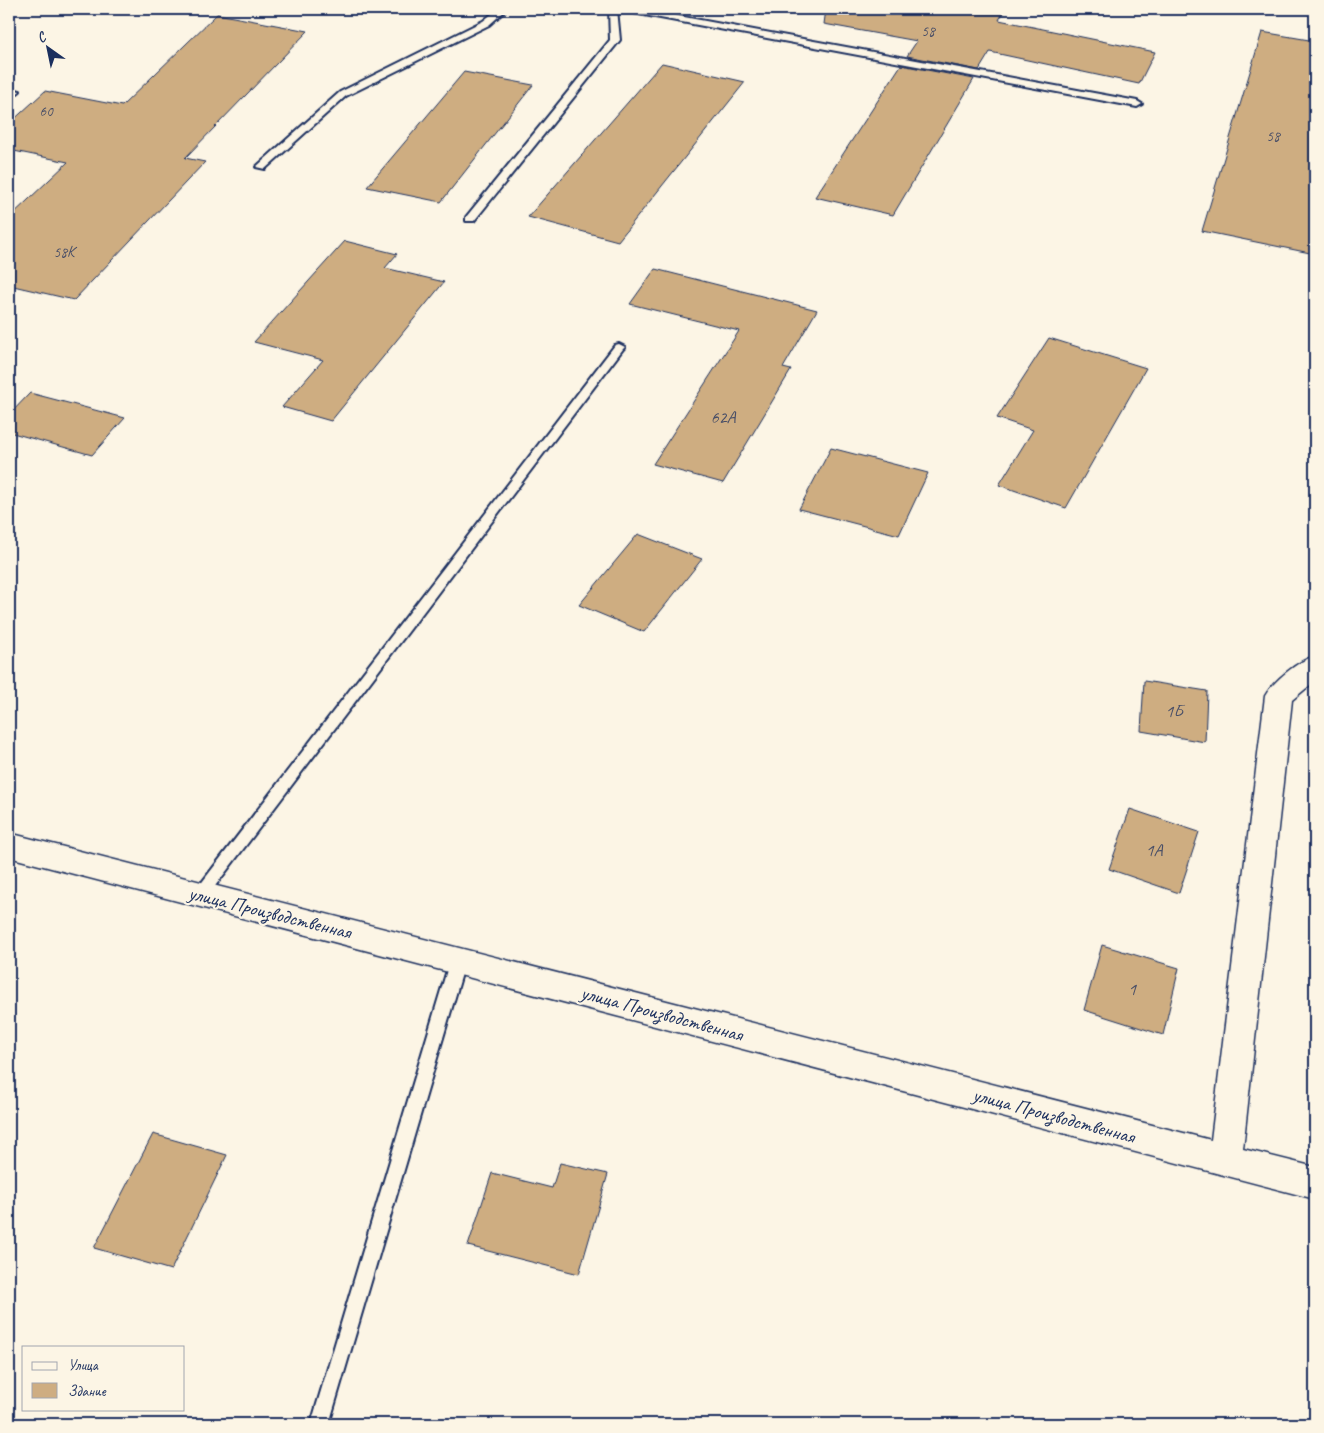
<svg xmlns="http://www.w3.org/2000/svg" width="1324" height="1433" viewBox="0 0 1324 1433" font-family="Caveat,sans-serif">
  <rect width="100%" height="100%" fill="#fcf5e5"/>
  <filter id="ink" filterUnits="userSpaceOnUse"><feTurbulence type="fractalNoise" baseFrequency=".02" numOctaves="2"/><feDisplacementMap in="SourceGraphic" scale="10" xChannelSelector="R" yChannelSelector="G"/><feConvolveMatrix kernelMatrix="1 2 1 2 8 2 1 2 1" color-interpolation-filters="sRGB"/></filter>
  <g filter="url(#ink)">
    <!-- building -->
    <path fill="#cead81" stroke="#1b2f5e" d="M826,9H1005L999,20L1155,52L1139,84L990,52L979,70L907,56L917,41L824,24Z
      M217,14L308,31L185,158L205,162L74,300L9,285V218L68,162L9,150V124L45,91L122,106Z
      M1262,32L1315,41V254L1202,231Z
      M662,63L745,82L618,241L528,217Z
      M901,65L974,79L893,215L815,197Z
      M464,72L533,85L441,202L367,187Z
      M345,241L397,254L385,268L444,282L331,421L282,407L323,360L254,342Z
      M655,269L817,310L783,368L791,370L723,483L653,464L739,331L630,304Z
      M1049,338L1146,368L1066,508L999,485L1033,430L997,418Z
      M30,393L125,418L92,455L9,432V415Z
      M831,448L928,473L899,535L799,509Z
      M638,534L702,559L644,632L579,605Z
      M1144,681L1207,691L1205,742L1141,731Z
      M1130,809L1199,832L1179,893L1109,869Z
      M1102,945L1179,968L1163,1035L1084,1010Z
      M153,1134L227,1155L171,1270L94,1248Z
      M560,1163L608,1174L579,1274L468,1246L492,1173L552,1188Z"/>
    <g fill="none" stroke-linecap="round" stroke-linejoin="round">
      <!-- service casing -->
      <g stroke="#1b2f5e" stroke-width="4">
        <path id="service" d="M498,9H507L489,25L346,96L265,169L256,167L340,92L483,21Z
          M609,9H617L620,40L474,221H466V217L610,40Z
          M624,9H641L1137,101L1142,104L1137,107L628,12Z
          M12,89L20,91L9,100V92Z
          M619,344L625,347L623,349L206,898L201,900L196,898L194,894L196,890L615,345Z
          M458,953L463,955L466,960L329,1424H311L450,960L453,955Z"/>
      </g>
      <!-- minor casing -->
      <g stroke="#1b2f5e" stroke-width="3">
        <path id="minor" d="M1315,656V681L1292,700L1243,1149L1315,1167V1199L9,857V833L1211,1140L1265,696C1274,680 1298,661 1315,656Z"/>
      </g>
      <!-- service -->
      <use href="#service" fill="#fcf5e5" fill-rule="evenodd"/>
      <!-- minor -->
      <use href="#minor" fill="#fcf5e5" fill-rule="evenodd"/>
    </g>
  </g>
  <g text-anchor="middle" stroke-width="4.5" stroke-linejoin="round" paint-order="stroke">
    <!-- far-number labels -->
    <g font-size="15" fill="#484e67">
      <text x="928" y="36">58</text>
      <text x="46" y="116">60</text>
      <text x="1273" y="141">58</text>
      <text x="64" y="257">58К</text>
    </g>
    <!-- number labels -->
    <g font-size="18" fill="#484e67">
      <text x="723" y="423">62А</text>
      <text x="1174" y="717">1Б</text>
      <text x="1154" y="856">1А</text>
      <text x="1132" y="995">1</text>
    </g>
    <!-- street labels -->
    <g font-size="20" fill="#1b2f5e" stroke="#fcf5e5">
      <text transform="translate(270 912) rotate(14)" y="7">улица Производственная</text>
      <text transform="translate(662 1013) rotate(15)" y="7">улица Производственная</text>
      <text transform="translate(1054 1115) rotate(15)" y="7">улица Производственная</text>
    </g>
  </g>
  <!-- margin -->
  <rect width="1324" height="1433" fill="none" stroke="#fcf5e5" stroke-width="30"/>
  <rect x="15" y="15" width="1294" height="1403" fill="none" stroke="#1b2f5e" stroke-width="2" filter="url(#ink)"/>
  <!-- legend -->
  <rect x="22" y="1346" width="162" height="65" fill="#fcf5e5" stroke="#a2a6af"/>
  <rect x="32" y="1362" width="25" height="8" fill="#fcf5e5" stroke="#a2a6af"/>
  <text x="68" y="1370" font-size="15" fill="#1b2f5e">Улица</text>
  <rect x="32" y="1383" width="25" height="15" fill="#cead81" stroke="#a2a6af"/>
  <text x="68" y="1396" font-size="15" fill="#1b2f5e">Здание</text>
  <!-- north arrow -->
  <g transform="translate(48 48) rotate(327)" stroke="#fcf5e5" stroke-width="4" paint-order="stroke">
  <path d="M0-4L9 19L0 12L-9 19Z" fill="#1b2f5e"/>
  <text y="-8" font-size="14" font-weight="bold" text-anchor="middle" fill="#1b2f5e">С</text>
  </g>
</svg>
